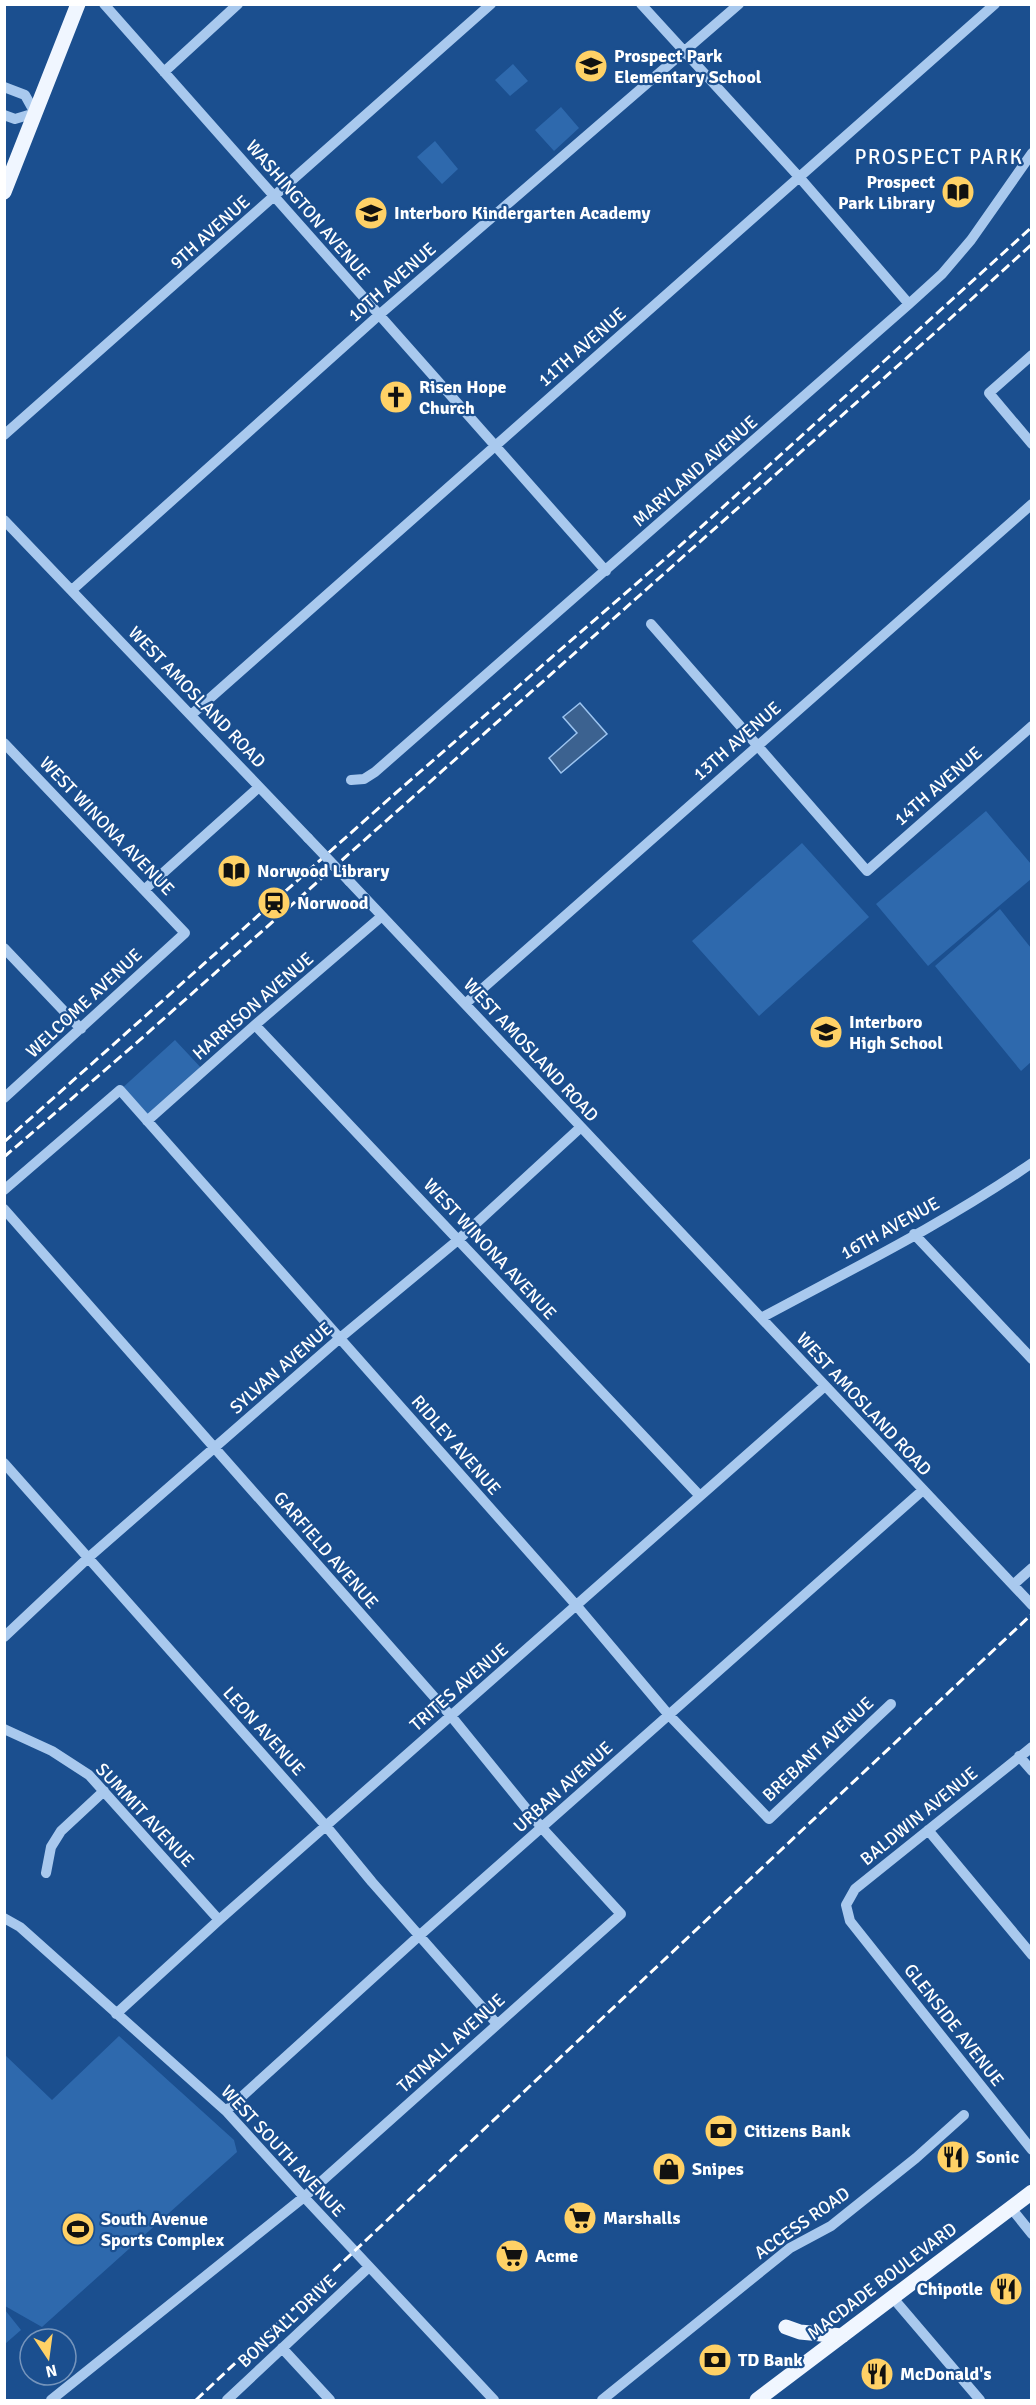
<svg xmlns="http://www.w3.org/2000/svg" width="1036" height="2405" viewBox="0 0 1036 2405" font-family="Signika,sans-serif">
  <rect width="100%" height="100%" fill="#1b4f8f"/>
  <!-- green -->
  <path fill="#2e69ad" d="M513,64L528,81L510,96L495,80Z
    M561,107L579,128L554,151L535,130Z
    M435,141L458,169L442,184L417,157Z
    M986,811L1031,864V879L928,966L876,904Z
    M802,843L869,917L759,1016L692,941Z
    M1000,909L1031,948V1062L1021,1071L935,966Z
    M175,1040L204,1071L147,1121L120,1090Z
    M119,2036L234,2140L237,2152L42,2327L5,2306V2055L52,2100Z
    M5,2310L21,2330L5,2344H4Z"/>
  <!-- water -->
  <path fill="#3c6290" stroke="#9cc4f0" stroke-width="1.5" d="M580,703L607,734L561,773L549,758L577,733L563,717Z"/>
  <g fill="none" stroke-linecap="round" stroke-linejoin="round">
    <!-- minor -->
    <path stroke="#a9c9ee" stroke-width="10" d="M104,4L606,571
      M641,4L800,178L909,304
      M164,72L238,4
      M4,87L25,95L35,113L15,119L4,115
      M1032,355L989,393L1032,444
      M4,435L491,4
      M4,520L308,838
      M72,590L379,315L739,4
      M651,624L867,871L1032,726
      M191,715L995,4
      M4,743L185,933L4,1098
      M351,780L364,779L375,772L909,304L942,274L971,240L1032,153
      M349,881L1032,1605
      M144,890L259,787
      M4,948L81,1029
      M465,1004L1032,504
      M255,1025L700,1496
      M147,1121L255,1025L382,916
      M4,1190L120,1090L576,1605L668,1714L769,1819L891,1704
      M4,1209L451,1716L542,1828L621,1914L304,2197L51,2400
      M914,1234L1032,1359
      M761,1318C852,1269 947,1222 1032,1163
      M4,1463L326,1826L372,1882L497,2024
      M1013,1585L1032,1568
      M4,1637L88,1558L340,1338L458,1240L581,1127
      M4,1729L52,1751L89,1775L219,1920
      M1032,1747L855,1889L846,1905L850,1921L1032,2150
      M1019,1756L1032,1771
      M928,1830L1032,1955
      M46,1873L51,1847L61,1831L104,1791
      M4,1918L20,1927L226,2111L304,2197L494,2400
      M116,2014L219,1920L825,1386
      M226,2111L420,1935L923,1490
      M1011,2208L1032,2234
      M893,2298L980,2400
      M282,2348L330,2400
      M227,2400L369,2267
      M602,2400L790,2248L831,2226L916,2158L964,2115"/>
    <!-- major -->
    <path stroke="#f0f6ff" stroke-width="15" d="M4,192L78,4
      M786,2327L800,2332L842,2336
      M757,2400L1032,2192"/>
    <!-- rail -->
    <path stroke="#fff" stroke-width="3" stroke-dasharray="10 4.5" stroke-linecap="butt" d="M4,1142L390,798L690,537L1032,227
      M4,1157L133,1046L929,338L1032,244
      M196,2400L1032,1614"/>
    <!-- minor-bridge -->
    <path stroke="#a9c9ee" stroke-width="10" d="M308,838L349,881"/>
  </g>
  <!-- icons -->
  <defs>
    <g id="school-disc" transform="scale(1.725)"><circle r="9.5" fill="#ffd166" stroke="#1b4f8f"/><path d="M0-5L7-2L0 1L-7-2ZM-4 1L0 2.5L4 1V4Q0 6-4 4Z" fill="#111"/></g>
    <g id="library-disc" transform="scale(1.725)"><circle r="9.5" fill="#ffd166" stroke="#1b4f8f"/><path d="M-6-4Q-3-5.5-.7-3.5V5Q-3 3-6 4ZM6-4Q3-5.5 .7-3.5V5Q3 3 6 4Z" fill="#111"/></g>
    <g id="church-disc" transform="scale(1.725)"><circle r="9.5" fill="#ffd166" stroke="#1b4f8f"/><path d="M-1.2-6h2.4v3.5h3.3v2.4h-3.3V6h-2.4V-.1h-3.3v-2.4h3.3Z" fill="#111"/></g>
    <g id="station-disc" transform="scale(1.725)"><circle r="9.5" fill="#ffd166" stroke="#1b4f8f"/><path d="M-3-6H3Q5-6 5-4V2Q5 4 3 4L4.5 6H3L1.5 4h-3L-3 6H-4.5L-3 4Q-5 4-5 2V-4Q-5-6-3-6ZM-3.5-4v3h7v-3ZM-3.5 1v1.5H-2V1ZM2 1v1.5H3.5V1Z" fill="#111"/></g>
    <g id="bank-disc" transform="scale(1.725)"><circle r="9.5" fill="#ffd166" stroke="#1b4f8f"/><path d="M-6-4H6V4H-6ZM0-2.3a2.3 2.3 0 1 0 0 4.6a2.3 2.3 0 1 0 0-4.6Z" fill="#111"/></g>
    <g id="restaurant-disc" transform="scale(1.725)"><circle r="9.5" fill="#ffd166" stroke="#1b4f8f"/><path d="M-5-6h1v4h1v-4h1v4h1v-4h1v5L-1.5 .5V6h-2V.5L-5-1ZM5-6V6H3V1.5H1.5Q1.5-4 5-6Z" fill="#111"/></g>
    <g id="shop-disc" transform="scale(1.725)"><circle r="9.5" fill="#ffd166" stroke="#1b4f8f"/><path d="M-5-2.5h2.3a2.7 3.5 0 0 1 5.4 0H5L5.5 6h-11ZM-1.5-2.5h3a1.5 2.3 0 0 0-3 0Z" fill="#111"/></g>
    <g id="supermarket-disc" transform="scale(1.725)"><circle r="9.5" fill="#ffd166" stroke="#1b4f8f"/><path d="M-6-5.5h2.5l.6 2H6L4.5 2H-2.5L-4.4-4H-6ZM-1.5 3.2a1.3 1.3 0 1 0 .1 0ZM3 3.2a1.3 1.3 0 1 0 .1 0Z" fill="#111"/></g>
    <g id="stadium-disc" transform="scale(1.725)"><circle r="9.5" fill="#ffd166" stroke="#1b4f8f"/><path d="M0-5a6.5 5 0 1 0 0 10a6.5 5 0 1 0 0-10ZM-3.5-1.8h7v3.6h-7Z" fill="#111"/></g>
  </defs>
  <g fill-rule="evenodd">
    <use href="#school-disc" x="591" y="66"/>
    <use href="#library-disc" x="958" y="192"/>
    <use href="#school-disc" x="371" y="213"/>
    <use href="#church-disc" x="396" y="397"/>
    <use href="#library-disc" x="234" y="871"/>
    <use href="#station-disc" x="274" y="903"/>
    <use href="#school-disc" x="826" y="1032"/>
    <use href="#bank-disc" x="721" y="2131"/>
    <use href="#restaurant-disc" x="953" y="2157"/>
    <use href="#shop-disc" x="669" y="2169"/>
    <use href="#supermarket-disc" x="580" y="2218"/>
    <use href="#stadium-disc" x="78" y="2229"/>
    <use href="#supermarket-disc" x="512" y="2256"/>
    <use href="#restaurant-disc" x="1006" y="2289"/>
    <use href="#bank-disc" x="715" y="2360"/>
    <use href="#restaurant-disc" x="877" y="2374"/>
  </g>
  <g text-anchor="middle" stroke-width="4.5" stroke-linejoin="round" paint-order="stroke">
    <!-- poi labels -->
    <g font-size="18" font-weight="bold" fill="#fff" stroke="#1b4f8f" text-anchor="start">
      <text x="614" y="62">Prospect Park<tspan x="614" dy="21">Elementary School</tspan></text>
      <text x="935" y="188" text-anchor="end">Prospect<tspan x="935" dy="21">Park Library</tspan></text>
      <text x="394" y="219">Interboro Kindergarten Academy</text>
      <text x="419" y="393">Risen Hope<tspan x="419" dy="21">Church</tspan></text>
      <text x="257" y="877">Norwood Library</text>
      <text x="297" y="909">Norwood</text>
      <text x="849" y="1028">Interboro<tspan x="849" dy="21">High School</tspan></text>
      <text x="744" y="2137">Citizens Bank</text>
      <text x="976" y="2163">Sonic</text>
      <text x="692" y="2175">Snipes</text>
      <text x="603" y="2224">Marshalls</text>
      <text x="101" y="2225">South Avenue<tspan x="101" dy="21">Sports Complex</tspan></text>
      <text x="535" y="2262">Acme</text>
      <text x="983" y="2295" text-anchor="end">Chipotle</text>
      <text x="738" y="2366">TD Bank</text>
      <text x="900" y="2380">McDonald's</text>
    </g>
    <!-- street labels -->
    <g font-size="18" fill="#fff" stroke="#1b4f8f">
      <text transform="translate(308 210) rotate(49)" y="6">WASHINGTON AVENUE</text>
      <text transform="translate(210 232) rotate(-42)" y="6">9TH AVENUE</text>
      <text transform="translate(392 282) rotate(-41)" y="6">10TH AVENUE</text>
      <text transform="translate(582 347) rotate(-41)" y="6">11TH AVENUE</text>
      <text transform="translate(695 471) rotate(-41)" y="6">MARYLAND AVENUE</text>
      <text transform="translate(197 697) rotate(46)" y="6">WEST AMOSLAND ROAD</text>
      <text transform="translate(737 741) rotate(-41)" y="6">13TH AVENUE</text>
      <text transform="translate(938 786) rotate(-41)" y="6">14TH AVENUE</text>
      <text transform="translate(107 826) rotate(46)" y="6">WEST WINONA AVENUE</text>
      <text transform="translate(84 1003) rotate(-43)" y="6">WELCOME AVENUE</text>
      <text transform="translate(253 1006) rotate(-41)" y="6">HARRISON AVENUE</text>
      <text transform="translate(531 1050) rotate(47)" y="6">WEST AMOSLAND ROAD</text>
      <text transform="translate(890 1228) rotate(-29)" y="6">16TH AVENUE</text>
      <text transform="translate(490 1249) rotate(47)" y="6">WEST WINONA AVENUE</text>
      <text transform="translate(281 1368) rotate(-41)" y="6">SYLVAN AVENUE</text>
      <text transform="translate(864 1404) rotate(47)" y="6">WEST AMOSLAND ROAD</text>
      <text transform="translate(456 1445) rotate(49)" y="6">RIDLEY AVENUE</text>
      <text transform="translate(326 1550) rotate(49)" y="6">GARFIELD AVENUE</text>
      <text transform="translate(459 1687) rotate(-41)" y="6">TRITES AVENUE</text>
      <text transform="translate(264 1731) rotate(48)" y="6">LEON AVENUE</text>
      <text transform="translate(818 1749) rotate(-43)" y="6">BREBANT AVENUE</text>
      <text transform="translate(563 1787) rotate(-42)" y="6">URBAN AVENUE</text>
      <text transform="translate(145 1815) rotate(47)" y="6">SUMMIT AVENUE</text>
      <text transform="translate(919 1816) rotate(-39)" y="6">BALDWIN AVENUE</text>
      <text transform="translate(954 2025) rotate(52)" y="6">GLENSIDE AVENUE</text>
      <text transform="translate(451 2043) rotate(-42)" y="6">TATNALL AVENUE</text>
      <text transform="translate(283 2151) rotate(47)" y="6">WEST SOUTH AVENUE</text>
      <text transform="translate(802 2223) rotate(-35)" y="6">ACCESS ROAD</text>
      <text transform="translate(882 2281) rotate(-37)" y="6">MACDADE BOULEVARD</text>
      <text transform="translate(287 2321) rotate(-43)" y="6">BONSALL DRIVE</text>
    </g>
    <!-- quarter labels -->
    <g font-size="21" letter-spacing="1.5" fill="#fff" stroke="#1b4f8f">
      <text x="939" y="164">PROSPECT PARK</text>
    </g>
  </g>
  <!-- border -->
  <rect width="1036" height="2405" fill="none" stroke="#ffffff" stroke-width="12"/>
  <!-- north arrow -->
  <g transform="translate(48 2357) rotate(167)"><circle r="28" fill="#1b4f8f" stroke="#7695bc" stroke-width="1.5"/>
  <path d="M0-4.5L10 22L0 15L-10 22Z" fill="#ffd166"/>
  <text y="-9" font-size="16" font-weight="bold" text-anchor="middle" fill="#ffffff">N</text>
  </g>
</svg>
